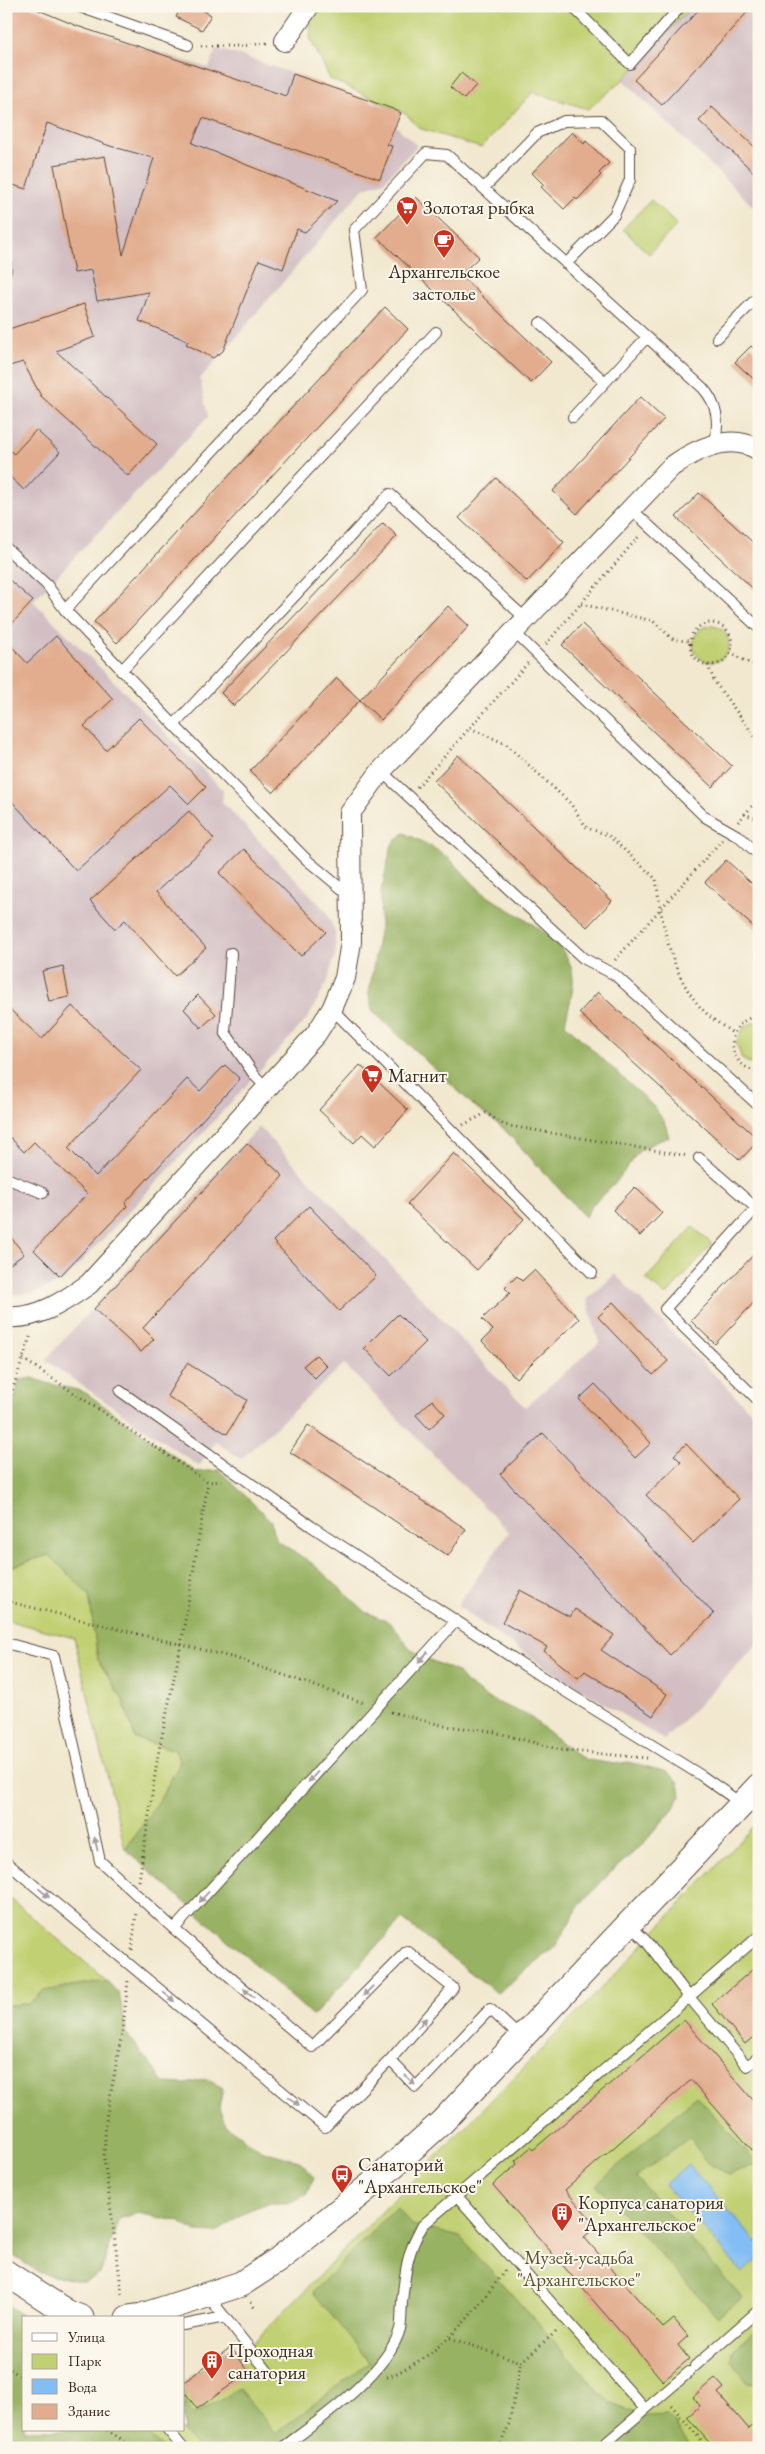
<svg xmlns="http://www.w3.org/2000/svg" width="765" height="2454" viewBox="0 0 765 2454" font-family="'EB Garamond',serif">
  <rect width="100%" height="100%" fill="#fbf7ec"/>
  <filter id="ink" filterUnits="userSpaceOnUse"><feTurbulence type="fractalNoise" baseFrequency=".02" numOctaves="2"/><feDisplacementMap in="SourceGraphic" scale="10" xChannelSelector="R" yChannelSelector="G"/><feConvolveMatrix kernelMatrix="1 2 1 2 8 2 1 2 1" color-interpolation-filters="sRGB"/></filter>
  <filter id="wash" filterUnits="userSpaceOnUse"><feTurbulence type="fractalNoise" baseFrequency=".0096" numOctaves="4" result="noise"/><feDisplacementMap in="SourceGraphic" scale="20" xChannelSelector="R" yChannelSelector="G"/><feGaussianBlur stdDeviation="1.12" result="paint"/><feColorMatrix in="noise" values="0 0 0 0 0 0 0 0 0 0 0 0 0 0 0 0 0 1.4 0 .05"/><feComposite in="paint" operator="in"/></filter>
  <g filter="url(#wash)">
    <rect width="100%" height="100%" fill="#f2e8cf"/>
    <!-- industrial -->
    <path fill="#d2bec3" d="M6,6H29L77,26L209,68L216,49L240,55L393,109L401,113L396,126L417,146L384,181L363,189L200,379L208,417L33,601L223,790L222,802L326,911L335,932L336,952L327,982L308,1018L192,1145L62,1282L33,1293L10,1295H6Z
      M692,6H759V212L623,80Z
      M259,1127L525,1407L599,1343L587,1300L615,1274L759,1420V1643L664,1740L548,1669L457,1606L509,1532L344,1364L241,1459L216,1442L199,1466L45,1360Z"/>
    <!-- green -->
    <path fill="#c1d072" stroke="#7e7d48" d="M316,6H692L623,80L588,109L533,92L481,148L419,128L406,114L330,79L310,38L312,13Z
      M651,200L677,225L649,254L623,229Z
      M693 644a18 18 0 1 1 36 0a18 18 0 1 1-36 0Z
      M759,1021V1068H758L742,1059L736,1042L745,1026Z
      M693,1227L712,1244L666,1296L646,1279Z
      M49,1555L89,1595L98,1660L123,1700L135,1738L175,1750L180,1763L159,1801L125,1849L74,1638L6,1620V1568Z
      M759,1821V2448H6V2305L26,2318H24V2430H184V2382L231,2347L239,2357L591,1999Z
      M6,1895L106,1980L44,1991L28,2004L6,2005Z"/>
    <!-- forest -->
    <path fill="#98b264" stroke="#6a6e41" d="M404,833C419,840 434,847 447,857C461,868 471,884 485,894C513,915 563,933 572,971C576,988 568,1007 565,1024L653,1106L664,1121L669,1137L653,1143L638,1152L617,1181L592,1205L585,1217L502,1127L473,1105L372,1010L369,993L380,926L381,892L392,844Z
      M33,1378C50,1386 68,1386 86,1393L196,1472L219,1470L271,1521L276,1540L313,1564L366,1612L391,1623L409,1647L419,1655L457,1672L466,1683L489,1699L529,1716L575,1754L587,1760L615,1764L628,1762L668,1772L679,1782L681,1796L673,1809L643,1844L609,1874L579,1906L555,1947L497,1993L402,1919L313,2016L125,1849L159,1801L180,1763L175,1750L135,1738L123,1700L98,1660L89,1595L49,1555L6,1568V1420L13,1407L19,1380Z
      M106,1980L119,1994L127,2035L165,2083L186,2084L206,2079L223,2088L219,2108L227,2127L260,2150L299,2161L314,2177L306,2195L288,2203H268L249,2210L216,2233L196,2232L178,2221L137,2213L119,2219L100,2274L84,2282L40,2273L6,2251V2005L28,2004L44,1991Z
      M697,2096L757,2164L728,2175L704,2160L690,2137L636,2177L742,2298L718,2317L596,2185Z
      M396,2207L412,2225L460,2237L609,2402L643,2416L667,2415L676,2424L690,2448H197L181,2430H184V2403L195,2414L239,2389L276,2433L369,2362L313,2292Z
      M6,2305L26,2318H24V2430H143L164,2448H6Z
      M759,2327V2385L748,2383L731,2360L732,2351Z"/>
    <!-- water -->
    <path fill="#82bdf4" stroke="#5e7489" d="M688,2164L759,2245V2258L742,2273L665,2184Z"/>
    <g id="blocks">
      <!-- building -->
      <path fill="#e2ad8f" d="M6,6H29L77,26L286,96L293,74L393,109L401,113L387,145L392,146L380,179L203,118L192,143L337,201L305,232L297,229L283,269L259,260L223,351L213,358L186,344L188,341L139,321L149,292L97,301L91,270L74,273L54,165L105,156L123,255L154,158L110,146L47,123L26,189L6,183Z
        M182,6H195L211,15L202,30L176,17Z
        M702,6H753L662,105L634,80Z
        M461,73L476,85L464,99L450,87Z
        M712,107L759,151V177L699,121Z
        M572,132L584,144L586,141L609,163L599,173L601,175L577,200L575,198L564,209L541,187L544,185L532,173Z
        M416,197L479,257L460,275L551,362L531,383L377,237Z
        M84,304L95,337L56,351L157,444L128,476L41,396L23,362L6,367V330Z
        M385,307L408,329L117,643L94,622Z
        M751,346L759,353V384L735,362Z
        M640,397L664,419L577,514L553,491Z
        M36,430L60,452L24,490L6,473V447L14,454Z
        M496,478L564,542L527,582L459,518Z
        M699,493L759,548V594L676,517Z
        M383,523L397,536L234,706L221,693Z
        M6,577L33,601L6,630Z
        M448,606L469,626L381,720L360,700Z
        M582,624L732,766L712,787L562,645Z
        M56,636L113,699L84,726L106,750L139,718L206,787L189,804L170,785L76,871L6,795V640L27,663Z
        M337,678L360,700L273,793L250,771Z
        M458,755L612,901L587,927L434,781Z
        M189,811L214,839L156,892L206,948L175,976L125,920L115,929L90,901Z
        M244,849L326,932L301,956L219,873Z
        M726,860L759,890V932L705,882Z
        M63,966L69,997L49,1001L42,971Z
        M598,992L759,1140L740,1160L579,1013Z
        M198,995L216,1014L201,1028L184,1009Z
        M6,1006L42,1039L72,1006L141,1070L68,1148L96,1176L187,1079L200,1091L225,1065L240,1079L125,1203L127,1206L60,1276L34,1250L87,1194L34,1142L24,1152L6,1133Z
        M360,1065L408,1110L375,1146L362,1134L354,1143L319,1110Z
        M247,1143L283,1176L143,1328L154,1339L141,1352L94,1309Z
        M454,1153L524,1219L477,1270L407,1204Z
        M635,1187L662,1213L640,1236L613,1210Z
        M309,1206L376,1276L339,1311L273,1241Z
        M6,1231L24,1254L6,1267Z
        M759,1249V1297L715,1344L691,1321Z
        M534,1270L579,1319L516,1378L482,1341L493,1330L482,1319L510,1293L505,1288L517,1276L522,1281Z
        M613,1302L668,1361L653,1375L598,1317Z
        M398,1314L426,1342L391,1376L364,1348Z
        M316,1355L327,1366L315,1378L303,1366Z
        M187,1363L247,1400L227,1434L167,1396Z
        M595,1384L651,1443L635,1458L579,1399Z
        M432,1400L445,1414L429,1429L416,1415Z
        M308,1425L466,1529L448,1556L290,1452Z
        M543,1433L714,1614L670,1655L500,1474Z
        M686,1444L739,1499L693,1543L646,1495L681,1462L674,1455Z
        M520,1590L570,1617L575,1609L614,1635L601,1650L667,1694L653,1716L585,1671L578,1678L544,1651L547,1647L502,1622Z
        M759,1964V2032L745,2044L712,2004Z
        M684,2020L759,2107V2158L691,2080L565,2190L597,2226L584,2237L663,2328L674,2319L688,2336L678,2345L689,2359L663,2381L493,2185L517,2164L515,2161L531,2147L533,2150Z
        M231,2347L249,2372L197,2409L184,2391V2382Z
        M715,2378L724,2388L718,2393L749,2429L759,2420V2448H714L687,2417L700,2406L693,2397Z"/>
    </g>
  </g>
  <g filter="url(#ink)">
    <use href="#blocks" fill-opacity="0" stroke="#564639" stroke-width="1"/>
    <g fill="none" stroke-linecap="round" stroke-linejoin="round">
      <!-- service casing -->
      <g stroke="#564639" stroke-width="12">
        <path id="service" d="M77,6L188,45
          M572,6L630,64L681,6
          M484,188L537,133L564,121L601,120L630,148V180L614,215L566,264
          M6,212V271
          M540,323L605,382
          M717,338L754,301H759
          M573,417L647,337
          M630,508L759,628
          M6,548L47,585L65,610L174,725L307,860L349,895
          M65,610L362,290L354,230L426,153L447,155L703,388C718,405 719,422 715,444
          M514,632L705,817L740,837L759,855
          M121,671L436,332
          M174,725L390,494L526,619
          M381,771L583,958L615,975L759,1106
          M231,953L225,1032L255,1076L267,1088
          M332,1009L592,1273
          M699,1158L756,1208
          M6,1178L43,1193
          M759,1205L665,1309L759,1401
          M120,1391L311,1526L542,1677L702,1776L742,1804
          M6,1643L54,1656L100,1861L174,1929L456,1621
          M6,1862L325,2127L390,2060L416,2087L490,2009L521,2038
          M174,1929L312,2047L407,1951L453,1988L390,2060
          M759,1936L689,1997L747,2066L759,2057
          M457,2196L645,2409
          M208,2296L269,2373
          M184,2325L225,2317
          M695,2366L759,2310
          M168,2430L183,2448
          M282,2448C318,2421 388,2373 400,2329C402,2320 401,2311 402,2302C405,2273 407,2250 423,2225L689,1997L646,1941L629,1924
          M600,2448L689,2372"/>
      </g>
      <!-- minor casing -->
      <g stroke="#564639" stroke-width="22">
        <path id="minor" d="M285,41L309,6
          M6,1317C37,1320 65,1301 89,1284L316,1034L332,1009L345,978L351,942L350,813L381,771L671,467C696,449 729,432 759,450"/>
      </g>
      <!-- tertiary casing -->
      <g stroke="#564639" stroke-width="27">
        <path id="tertiary" d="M6,2273L68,2313L81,2318
          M128,2318L142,2316L241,2284L278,2260L377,2180L442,2122L759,1786"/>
      </g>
      <!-- path -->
      <path stroke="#564639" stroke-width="3" stroke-dasharray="1 4" stroke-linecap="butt" d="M201,46H241L267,43
        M581,604L653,621L674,640L691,641
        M690 644a21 21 0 1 1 42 0a21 21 0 1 1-42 0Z
        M546,644L640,535
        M730,652L747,662L759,666
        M708,665L714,681L759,742
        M470,728L506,744L570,803L587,828L608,835L656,879C662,923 670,973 701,1008C710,1018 723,1026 734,1034
        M417,787L528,663
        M744,814L759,819
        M738,822L759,798
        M615,960L722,840
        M759,1016C723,1020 724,1066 759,1072
        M463,1125L486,1113L504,1125L688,1156
        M23,1359L208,1482L225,1481
        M6,1409L31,1334
        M6,1601L235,1658L364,1703
        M391,1712L445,1726L491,1731L561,1750L647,1758
        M139,1881L158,1755L181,1645L208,1482
        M132,1950L136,1912
        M122,2294L104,2158L106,2119L123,2027L128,1981
        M251,2302L255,2309
        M450,2338L521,2362L558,2330
        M6,2367L24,2378
        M387,2377C394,2375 401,2371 408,2367C450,2345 478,2307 506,2269
        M671,2405L708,2448
        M107,2430L135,2448
        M499,2448L509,2424L521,2362"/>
      <!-- service -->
      <use href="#service" stroke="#fff" stroke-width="10"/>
      <!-- minor -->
      <use href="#minor" stroke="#fff" stroke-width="20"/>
      <!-- tertiary -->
      <use href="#tertiary" stroke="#fff" stroke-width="25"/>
    </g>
    <!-- one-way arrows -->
    <defs><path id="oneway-solid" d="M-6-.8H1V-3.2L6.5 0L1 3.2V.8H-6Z" transform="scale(1.25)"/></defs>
    <g fill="#a79f9a">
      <use href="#oneway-solid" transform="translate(423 1657) rotate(133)"/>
      <use href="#oneway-solid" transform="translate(313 1777) rotate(132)"/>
      <use href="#oneway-solid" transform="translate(96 1844) rotate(-103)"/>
      <use href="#oneway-solid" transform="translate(44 1893) rotate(40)"/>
      <use href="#oneway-solid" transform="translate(204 1897) rotate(132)"/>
      <use href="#oneway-solid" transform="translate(368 1991) rotate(135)"/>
      <use href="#oneway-solid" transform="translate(249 1993) rotate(-140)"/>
      <use href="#oneway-solid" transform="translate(169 1997) rotate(40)"/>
      <use href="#oneway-solid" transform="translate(422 2023) rotate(-48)"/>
      <use href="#oneway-solid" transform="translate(410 2080) rotate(45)"/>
      <use href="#oneway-solid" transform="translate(294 2101) rotate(40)"/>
    </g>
  </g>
  <!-- icons -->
  <defs>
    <g id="supermarket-pin" transform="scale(1.125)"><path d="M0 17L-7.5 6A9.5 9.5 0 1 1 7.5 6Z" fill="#c8321e" stroke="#fbf7ec"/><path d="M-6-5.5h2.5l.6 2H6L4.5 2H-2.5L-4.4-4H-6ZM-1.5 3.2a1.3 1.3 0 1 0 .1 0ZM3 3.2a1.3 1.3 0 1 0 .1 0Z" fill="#fff"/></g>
    <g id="cafe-pin" transform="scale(1.125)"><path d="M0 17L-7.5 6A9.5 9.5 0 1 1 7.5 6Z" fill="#c8321e" stroke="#fbf7ec"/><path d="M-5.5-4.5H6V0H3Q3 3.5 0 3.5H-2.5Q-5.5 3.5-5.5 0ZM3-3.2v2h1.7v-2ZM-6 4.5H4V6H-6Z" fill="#fff"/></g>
    <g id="bus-pin" transform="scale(1.125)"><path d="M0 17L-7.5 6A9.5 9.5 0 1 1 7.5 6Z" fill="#c8321e" stroke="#fbf7ec"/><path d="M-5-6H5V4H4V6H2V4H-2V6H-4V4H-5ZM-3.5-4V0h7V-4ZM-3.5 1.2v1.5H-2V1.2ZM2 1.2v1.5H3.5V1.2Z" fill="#fff"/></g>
    <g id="building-pin" transform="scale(1.125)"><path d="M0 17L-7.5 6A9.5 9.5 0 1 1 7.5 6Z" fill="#c8321e" stroke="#fbf7ec"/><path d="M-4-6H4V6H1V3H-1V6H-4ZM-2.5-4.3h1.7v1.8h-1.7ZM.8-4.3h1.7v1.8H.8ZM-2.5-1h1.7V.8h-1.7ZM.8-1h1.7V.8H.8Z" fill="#fff"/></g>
  </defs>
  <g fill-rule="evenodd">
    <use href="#supermarket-pin" x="407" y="207"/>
    <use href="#cafe-pin" x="444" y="240"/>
    <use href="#supermarket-pin" x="372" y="1075"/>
    <use href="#bus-pin" x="342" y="2175"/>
    <use href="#building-pin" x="562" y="2213"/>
    <use href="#building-pin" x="212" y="2361"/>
  </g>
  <g text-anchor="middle" stroke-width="4" stroke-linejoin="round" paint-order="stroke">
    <!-- poi labels -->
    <g font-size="19" fill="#3b2a1e" stroke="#fbf7ec" text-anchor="start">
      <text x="423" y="214">Золотая рыбка</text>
      <text x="444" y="278" text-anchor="middle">Архангельское<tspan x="444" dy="22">застолье</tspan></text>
      <text x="388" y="1082">Магнит</text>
      <text x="358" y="2171">Санаторий<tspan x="358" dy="22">"Архангельское"</tspan></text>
      <text x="578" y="2209">Корпуса санатория<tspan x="578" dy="22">"Архангельское"</tspan></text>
      <text x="228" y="2357">Проходная<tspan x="228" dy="22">санатория</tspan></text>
    </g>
    <!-- park labels -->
    <g font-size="19" fill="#5c5433" stroke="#fbf7ec">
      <text x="579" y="2264">Музей-усадьба<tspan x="579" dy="22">"Архангельское"</tspan></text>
    </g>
  </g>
  <!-- margin -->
  <rect width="765" height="2454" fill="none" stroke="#fbf7ec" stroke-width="25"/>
  <!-- legend -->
  <rect x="22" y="2316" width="162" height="115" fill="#fbf7ec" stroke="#aea59a"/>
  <rect x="32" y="2333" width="25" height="8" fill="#ffffff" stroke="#aea59a"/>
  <text x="68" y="2342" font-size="15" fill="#3b2a1e">Улица</text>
  <rect x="32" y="2354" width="25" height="15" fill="#c1d072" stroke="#aea59a"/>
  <text x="68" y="2366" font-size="15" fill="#3b2a1e">Парк</text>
  <rect x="32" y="2379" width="25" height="15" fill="#82bdf4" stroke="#aea59a"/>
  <text x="68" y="2392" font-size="15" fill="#3b2a1e">Вода</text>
  <rect x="32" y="2404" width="25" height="15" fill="#e2ad8f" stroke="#aea59a"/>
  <text x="68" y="2416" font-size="15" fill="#3b2a1e">Здание</text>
</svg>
